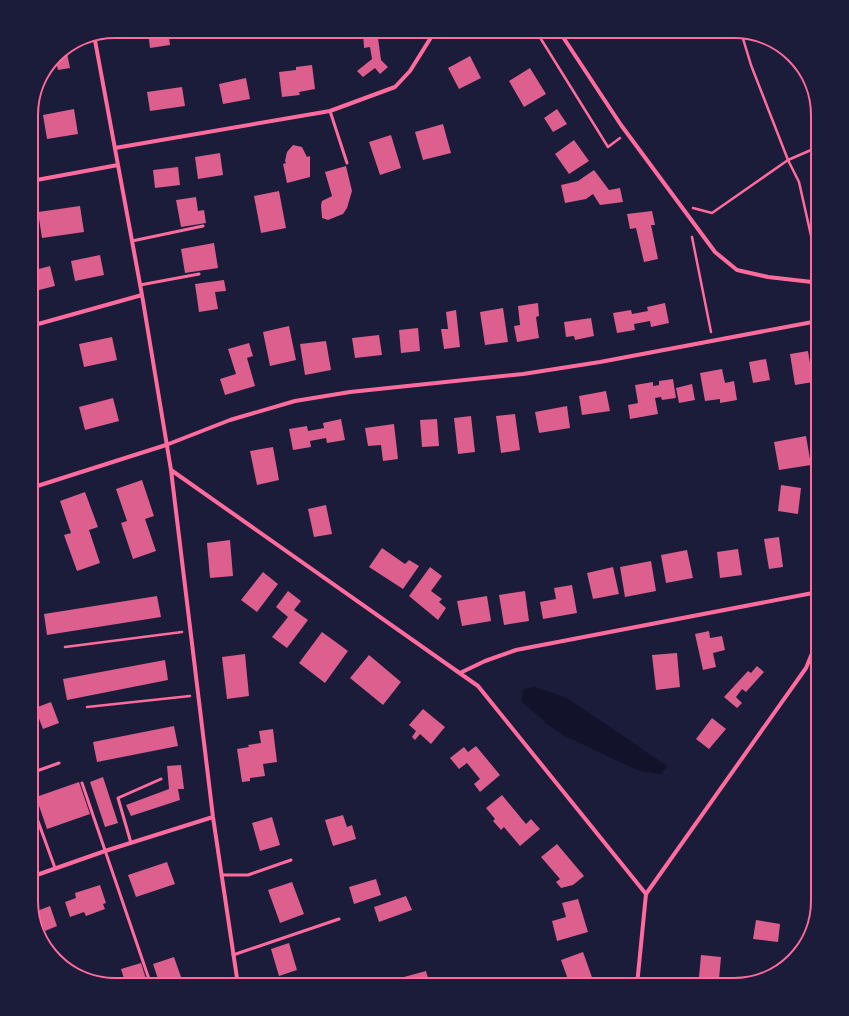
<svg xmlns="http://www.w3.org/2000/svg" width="849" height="1016" viewBox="0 0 849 1016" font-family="Inter,sans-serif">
  <rect width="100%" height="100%" fill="#1b1b3a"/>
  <!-- water -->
  <path fill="#12122b" d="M534,687L567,698L667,766L662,774L639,771L565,736L547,724L521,701L524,689Z"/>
  <!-- building -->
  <path fill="#dd5f8e" d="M148,31H168L170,45L150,48Z
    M363,31H377L381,60L388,67L380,74L375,68L363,77L357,71L372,59L370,47L364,48Z
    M66,48L70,68L58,70L55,58L60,52Z
    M470,56L481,78L459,89L448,68Z
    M312,65L315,89L299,92L300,95L282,97L279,72L296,70V67Z
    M530,68L546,94L524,107L509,81Z
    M246,78L250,99L223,104L219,84Z
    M182,87L185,106L150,111L147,92Z
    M74,109L78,134L47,139L43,115Z
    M557,109L567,124L553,132L544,118Z
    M443,124L451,153L423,160L415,132Z
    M391,135L401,168L380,175L369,142Z
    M574,140L589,161L569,174L555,154Z
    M293,145L302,147L307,157L310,156V177L287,183L283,164L286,163L285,161L287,152Z
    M220,153L223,175L198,179L195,157Z
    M346,166L352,191L347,208L343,214L328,220L322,218L321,205L322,201L332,196L325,172Z
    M178,167L180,185L155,188L153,170Z
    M594,170L609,190L620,188L623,202L600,205L593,194L586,199L565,203L561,185L578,181Z
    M279,191L286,228L261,233L254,196Z
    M196,197L198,211L204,210L206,223L181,227L176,200Z
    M80,206L84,232L42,238L38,212Z
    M652,211L655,225H651L658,259L644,262L636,228L630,229L627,214Z
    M214,243L218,268L185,273L181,249Z
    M100,255L104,275L75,281L71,261Z
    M50,266L55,286L31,292V271Z
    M224,280L226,291L215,292L218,309L199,312L195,284Z
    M538,303L539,316L536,317L539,338L517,342L514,326L520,325L518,306Z
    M665,303L669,323L651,327L650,321L634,324L635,330L617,333L613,313L631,310L632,314L648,311L647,307Z
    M503,308L508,342L485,345L480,312Z
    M456,310L460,347L444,349L441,329H448L446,312Z
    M591,318L594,336L575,340L574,336L566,337L564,322Z
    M289,326L296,360L270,366L263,332Z
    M418,328L420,351L401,353L399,330Z
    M379,335L382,355L355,358L352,338Z
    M112,337L117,360L84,367L79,344Z
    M326,341L331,370L305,375L300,344Z
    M249,343L253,356L247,358L255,386L225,395L220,379L236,374L228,349Z
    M808,351L813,382L795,385L790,354Z
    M766,359L770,380L753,383L749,362Z
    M722,369L725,383L734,381L737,400L720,403V399L705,401L700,373Z
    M673,379L676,398L662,400L661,397L655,398L658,414L630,419L628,405L638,403L635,385L653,382V386L659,385V381Z
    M692,384L695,400L679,403L676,388Z
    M606,391L610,411L582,415L579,396Z
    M113,398L119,421L85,430L79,407Z
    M567,406L570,428L539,433L535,412Z
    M515,414L520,450L501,453L496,416Z
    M471,416L475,452L458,454L454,418Z
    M341,419L345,440L327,443L326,438L310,441L311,447L293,450L289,429L307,426L308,431L324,428L323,423Z
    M437,419L439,446L422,447L420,420Z
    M394,424L398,459L383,461L381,445L368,446L365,428Z
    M806,436L811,465L779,470L774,442Z
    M273,447L279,480L257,485L250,451Z
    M142,480L154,516L145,519L156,551L133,559L121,523L127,521L116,489Z
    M781,485L801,488L798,514L778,511Z
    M85,492L98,527L89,530L100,563L77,571L64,535L71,533L60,501Z
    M326,505L332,534L314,537L308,509Z
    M779,537L783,567L769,569L764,539Z
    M230,540L233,576L210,578L207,543Z
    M382,548L405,564L409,560L419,566L403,589L369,567Z
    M738,549L742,575L720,578L717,552Z
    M687,550L693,578L666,583L661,555Z
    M651,561L656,591L625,597L620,567Z
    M31,562L39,584L31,587Z
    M430,567L442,576L431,591L442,599L439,602L446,608L438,620L409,596Z
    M613,567L619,594L593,599L587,573Z
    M263,572L278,584L257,612L241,600Z
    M572,585L577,613L543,619L540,602L556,599L554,588Z
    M288,591L301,601L294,610L308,620L287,648L272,637L288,617L276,607Z
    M525,591L529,621L504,625L499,595Z
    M157,596L161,617L47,635L44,614Z
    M487,596L491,621L462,626L457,601Z
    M709,631L710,638L722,636L725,650L713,653L716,667L703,670L695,634Z
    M322,632L348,651L325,683L299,663Z
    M677,653L680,687L656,690L652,655Z
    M245,654L249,696L227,699L222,657Z
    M369,655L401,682L383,705L350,678Z
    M165,660L168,680L67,700L63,679Z
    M757,666L764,672L746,692L742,689L736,697L742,703L737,708L724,697L748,671L751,673Z
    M51,702L59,723L43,729L35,708Z
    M423,709L445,727L431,744L420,734L415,740L412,737L416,731L409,725Z
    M712,718L726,729L709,749L696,739Z
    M174,726L178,746L97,762L93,742Z
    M273,729L277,762L263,764L265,776L250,778V781L242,782L237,749L249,747L248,745L261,743L259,731Z
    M476,746L500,775L480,792L474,784L480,779L467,763L459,769L450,758L464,747L468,752Z
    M181,765L184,789H178L180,800L131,816L126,805L169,789L167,766Z
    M103,777L118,823L105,827L90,782Z
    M79,782L90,814L47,829L36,797Z
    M502,795L526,824L531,819L540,829L520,846L504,827L501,830L493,821L495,819L486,808Z
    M343,815L347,827L352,825L356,839L333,846L325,820Z
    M272,817L280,845L260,851L252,823Z
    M557,844L584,876L573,885L561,888L556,882L560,879L541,857Z
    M167,862L175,884L136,897L128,875Z
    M376,879L381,895L354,904L349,887Z
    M292,882L304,914L280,923L268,890Z
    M100,885L106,903L103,904L105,909L86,916L84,912L70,917L65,902L76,898L75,893Z
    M406,896L412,910L379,922L374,907Z
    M578,899L588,932L557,941L552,921L566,917L562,903Z
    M35,905L37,911L50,906L57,926L45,931L42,924L39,925L33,906Z
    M756,920L780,924L778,942L753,939Z
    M289,943L297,970L279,976L271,949Z
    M583,952L593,980L579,985H570L561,960Z
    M701,955L721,957L719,979L699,977Z
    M174,957L181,977L160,985L153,964Z
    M141,963L148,985H126L121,969Z
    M426,971L430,985H394L393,980Z"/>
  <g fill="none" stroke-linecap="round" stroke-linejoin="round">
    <!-- path -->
    <path stroke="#ff6b9d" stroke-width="2.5" d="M536,31L608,147L620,138
      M741,32L751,65L788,160L799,182L812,240V273
      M442,36L505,31
      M693,208L712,213L788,160L818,147
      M692,237L711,332
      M65,647L182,632
      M87,707L190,696"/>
    <!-- service -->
    <path stroke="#ff6b9d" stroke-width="3" d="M330,111L347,163
      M132,241L203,226
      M140,285L199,274
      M31,773L59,763
      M82,783L151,985
      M31,802L55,868
      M131,843L118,798L161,779
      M222,875H248L291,860
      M233,955L339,919"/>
    <!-- minor -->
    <path stroke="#ff6b9d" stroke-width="4" d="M559,31L621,125L715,252L737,270L768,277L812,282L818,284
      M94,35L142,295L171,470L213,817L238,985
      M115,148L330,111L395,87L410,71L435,31
      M31,181L118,165
      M31,326L142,295
      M171,470L478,686L646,894
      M31,488L166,445L230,420L295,401L350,392L523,374L600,362L818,321
      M460,673L485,661L516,650L818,592
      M31,877L105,851L213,817
      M637,985L646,894L806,668L818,639"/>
  </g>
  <!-- crop -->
  <path d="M0 0H849V1016H0ZM115 38H734A77 77 0 0 1 811 115V901A77 77 0 0 1 734 978H115A77 77 0 0 1 38 901V115A77 77 0 0 1 115 38Z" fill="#1b1b3a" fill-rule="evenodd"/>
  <path fill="none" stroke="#ff6b9d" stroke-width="2" d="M115 38H734A77 77 0 0 1 811 115V901A77 77 0 0 1 734 978H115A77 77 0 0 1 38 901V115A77 77 0 0 1 115 38Z"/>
</svg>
